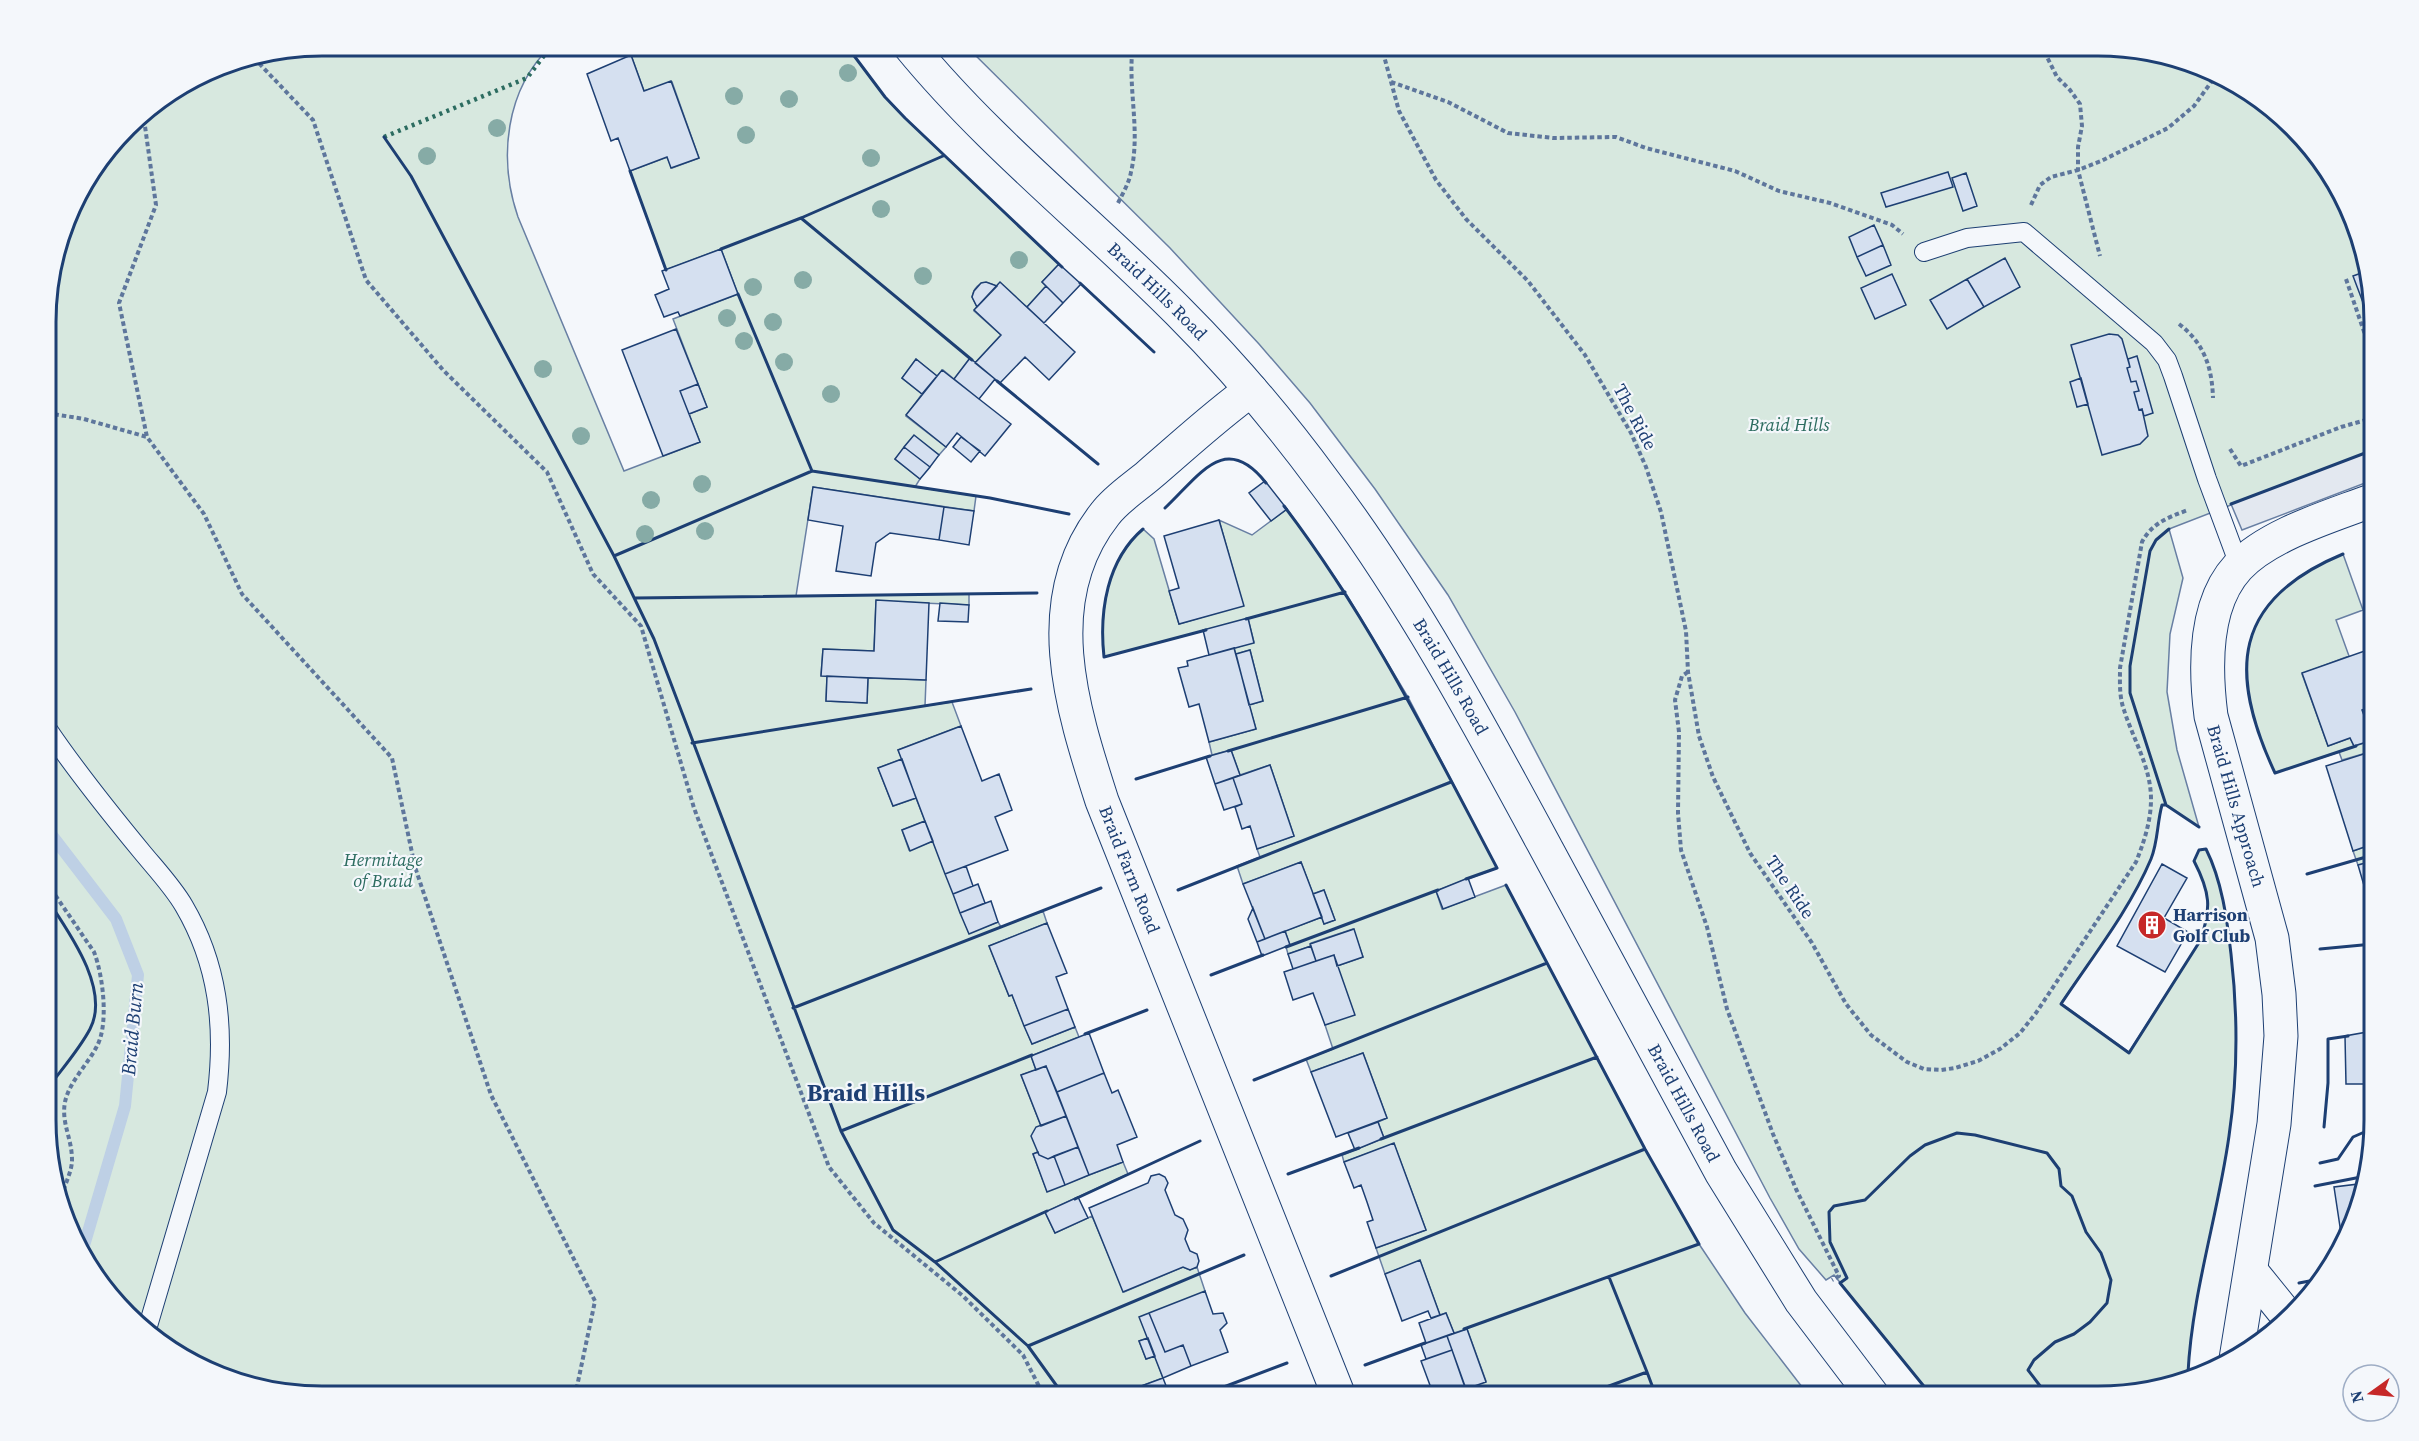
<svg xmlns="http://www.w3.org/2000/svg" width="2419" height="1441" viewBox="0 0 2419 1441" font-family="'Source Serif 4',serif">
  <rect width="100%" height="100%" fill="#f4f7fb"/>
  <!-- green -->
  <path fill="#d7e8df" stroke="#687fa3" stroke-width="1.5" d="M322,45H552C505,89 498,159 518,217L624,471L700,442L689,414L707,407L673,319L738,294L721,249L666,270L630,171L667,157L672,168L699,158L672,82L644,91L631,55L654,45H846L885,97L905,118L1059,264L1042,282L1046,286L1027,307C1013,297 979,265 972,297L977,307L974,311L1001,335L975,363L970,358L954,379L943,370L937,376L916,359L902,378L922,394L906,416L946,447L939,455L914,436L895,459L920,479L915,487L976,496L974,511L813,487L796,596L969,594V605L876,601L874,651L823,649L821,675L827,676L826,701L867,703L868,678L926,680L925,706L952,702L961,726L898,750L902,759L878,768L893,806L916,798L925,821L902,830L909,850L933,841L969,933L998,922L1001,927L1043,911L1047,923L989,946L1009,996L1012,995L1032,1044L1075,1027L1079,1037L1031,1056L1036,1070L1021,1075L1041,1126L1038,1152L1033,1154L1047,1191L1123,1162L1128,1174L1045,1212L1055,1233L1092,1216L1124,1292L1183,1267L1190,1270L1197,1267L1205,1291L1148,1338L1139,1341L1146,1359L1155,1356L1163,1378L1134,1389L1136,1396H321L250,1386L183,1359L91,1273L47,1155V286L74,199L139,114L216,66Z
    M965,45H2098L2169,55L2236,82L2293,126L2337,183L2373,303V450L2169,529L2183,578L2170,634L2167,692L2177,750L2199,827L2166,805H2162C2157,823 2158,842 2151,859C2129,911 2092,957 2061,1003L2129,1052L2200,941C2212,908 2210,892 2194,861L2199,850L2206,849C2222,881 2227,919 2231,954C2238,1015 2238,1075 2229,1136C2218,1215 2192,1293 2188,1373L2115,1395H1931L1834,1275L1826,1280L1799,1249L1770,1198L1515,712L1448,595L1375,489L1310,403L1259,344L1170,248Z
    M1287,509L1345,592L1408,697L1497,868L1436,891L1442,909L1506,885L1645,1149L1699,1244L1745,1313L1809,1396H1468L1466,1389L1486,1381L1467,1329L1454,1333L1446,1313L1440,1315L1420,1261L1385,1274L1376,1248L1426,1230L1394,1144L1344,1162L1342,1155L1384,1138L1378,1122L1387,1118L1363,1053L1311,1072L1306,1059L1333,1049L1325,1025L1354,1014L1337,966L1363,957L1353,929L1311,943V946L1288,954L1286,947L1290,945L1285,931L1322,917L1324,924L1335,920L1324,890L1313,894L1301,862L1243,884L1237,866L1260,857L1257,849L1294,836L1270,765L1240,775L1231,750L1212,755L1209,742L1256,729L1249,705L1263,701L1250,650L1236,654L1234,648L1254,642L1248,619L1104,657C1100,611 1106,561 1143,529L1154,539L1179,624L1243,605L1219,520L1252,535Z
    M2343,554L2363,610L2336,620L2349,656L2302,674L2328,746L2350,738L2354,746L2373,740L2362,710L2373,706V751L2342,760L2339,752L2275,773C2228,672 2232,600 2343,554Z
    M2373,844V861L2358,865L2353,851Z"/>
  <!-- parking -->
  <path fill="#e3e8f0" stroke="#687fa3" stroke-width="1.5" d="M2373,450V480L2242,530L2231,504Z"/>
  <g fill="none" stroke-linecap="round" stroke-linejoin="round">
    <!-- stream -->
    <path stroke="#bed0e5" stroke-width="12" d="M47,829L116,919L138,975L125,1106L83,1249"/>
  </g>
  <!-- building -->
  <path fill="#d5e0f0" stroke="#1d3f73" stroke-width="1.5" d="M631,55L644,91L671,81L699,158L671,168L667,157L630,171L618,138L611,141L587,74Z
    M1948,172L1953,187L1886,207L1881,193Z
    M1966,173L1977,206L1963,211L1952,178Z
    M1874,225L1883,245L1857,257L1849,237Z
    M1883,245L1891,265L1866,276L1857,257Z
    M721,249L738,294L680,316L678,312L664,317L655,295L669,289L662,271Z
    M2005,258L2020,287L1984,307L1967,279Z
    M1059,264L1081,284L1063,303L1042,282Z
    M2364,272L2373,303V329L2353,276Z
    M1892,274L1906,305L1875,319L1861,288Z
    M1967,279L1984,307L1947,329L1930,300Z
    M986,282L997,286L977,307L972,297L974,291L981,283Z
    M1000,282L1075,352L1049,380L1025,357L1000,383L975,363L1001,335L974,310Z
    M1046,286L1063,303L1044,323L1027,307Z
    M676,329L698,384L680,391L700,442L663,456L622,350Z
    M2109,334L2118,335L2122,339L2130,367L2127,368L2131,382L2136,381L2139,391L2134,392L2139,410L2142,409L2148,436L2140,444L2102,455L2071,345Z
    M2137,356L2153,413L2144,416L2142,409L2139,410L2134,392L2139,391L2136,381L2131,382L2127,368L2130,367L2128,359Z
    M970,358L995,379L979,399L954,379Z
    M916,359L937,376L922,394L902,378Z
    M942,370L1011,424L985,456L957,433L946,447L906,415Z
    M2081,378L2088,404L2077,407L2070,382Z
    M698,384L707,407L689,414L680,391Z
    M914,435L939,455L930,467L904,447Z
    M961,437L980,451L971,462L953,447Z
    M904,447L930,467L920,479L895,459Z
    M1265,481L1287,509L1271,521L1249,493Z
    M813,487L944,507L939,540L890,533L876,543L871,576L836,571L843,526L808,520Z
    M944,507L974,511L969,545L939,540Z
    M1219,520L1244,606L1179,624L1169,591L1179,588L1164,536Z
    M876,600L929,603L926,680L821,676L823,649L874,651Z
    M940,603L969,605L968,622L938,621Z
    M1248,618L1254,643L1209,655L1203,630Z
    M1234,648L1256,729L1209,742L1199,704L1189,707L1178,668L1188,666L1187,661Z
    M2373,648V706L2362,710L2373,740L2354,746L2350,738L2328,746L2302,673Z
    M1250,650L1263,701L1249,705L1236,654Z
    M827,676L868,678L867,703L826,701Z
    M961,726L982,781L999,774L1012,810L995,817L1008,850L945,874L898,750Z
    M1231,750L1240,775L1215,784L1206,757Z
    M2373,751V844L2353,851L2326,766Z
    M902,759L916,798L893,806L878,768Z
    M1270,765L1294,836L1257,849L1250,826L1242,829L1235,807L1242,804L1233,778Z
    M1233,778L1242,804L1224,810L1215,784Z
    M925,821L933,841L910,851L902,830Z
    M2373,861V916L2358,865Z
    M1301,862L1322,917L1265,939L1243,884Z
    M2162,864L2187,878L2164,918L2188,932L2165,972L2117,946Z
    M966,866L973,886L953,894L945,874Z
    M1468,878L1475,897L1443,909L1436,891Z
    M978,884L985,903L960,913L953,894Z
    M1324,890L1335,920L1324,924L1313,894Z
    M991,901L998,922L969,934L960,913Z
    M1253,908L1265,939L1257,942L1248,919Z
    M1047,923L1067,973L1056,977L1068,1009L1024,1026L1012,995L1009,996L989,946Z
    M1354,929L1363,957L1337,966L1334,955L1316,961L1310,944Z
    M1285,931L1290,945L1262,956L1257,942Z
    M1311,946L1316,961L1293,969L1288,954Z
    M1334,955L1355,1015L1325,1025L1313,993L1293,1000L1284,972Z
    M1068,1009L1075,1027L1032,1044L1024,1026Z
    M2373,1031V1064L2368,1074L2373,1084H2346L2345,1036Z
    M1089,1033L1104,1073L1057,1092L1046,1066L1036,1070L1031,1056Z
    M1363,1053L1387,1118L1336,1137L1311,1072Z
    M2373,1064V1083L2369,1078L2368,1074Z
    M1046,1066L1066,1116L1041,1126L1021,1075Z
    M1104,1073L1112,1093L1118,1090L1137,1137L1117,1145L1123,1162L1089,1175L1057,1092Z
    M1066,1116L1078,1147L1048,1159L1039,1155L1031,1136L1036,1127Z
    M1378,1122L1384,1138L1355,1150L1348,1133Z
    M1394,1143L1426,1230L1376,1248L1367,1222L1373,1220L1367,1202L1361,1185L1354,1188L1344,1162Z
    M1078,1147L1089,1175L1065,1185L1054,1156Z
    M1038,1152L1039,1155L1048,1159L1054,1156L1065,1185L1047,1192L1033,1154Z
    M1159,1174L1165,1177L1168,1183L1165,1190L1175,1215L1183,1219L1188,1230L1185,1239L1190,1251L1197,1254L1199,1261L1197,1267L1190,1270L1183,1267L1123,1292L1089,1208L1148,1183L1151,1176Z
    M2359,1184L2342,1240L2334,1187Z
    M1078,1197L1088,1218L1055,1233L1045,1212Z
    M1420,1260L1440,1315L1431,1318L1428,1311L1402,1321L1385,1274Z
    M1205,1291L1213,1314L1223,1313L1227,1323L1220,1330L1228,1352L1191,1366L1183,1345L1165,1352L1149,1313Z
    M1149,1313L1165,1352L1183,1345L1191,1366L1163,1378L1139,1317Z
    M1446,1313L1454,1333L1426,1343L1419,1323Z
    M1467,1329L1486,1382L1466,1389L1447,1336Z
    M1447,1336L1452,1350L1426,1359L1421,1345Z
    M1148,1338L1155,1356L1146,1359L1139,1341Z
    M1452,1350L1468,1396H1434L1421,1361Z
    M1163,1378L1170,1396H1136L1133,1389Z"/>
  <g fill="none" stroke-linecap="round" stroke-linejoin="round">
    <!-- service casing -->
    <g stroke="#1d3f73" stroke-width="20">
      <path id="service" d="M1924,252L1967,238L2024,232L2154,343L2167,360L2173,376L2207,479L2239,565
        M47,728C76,771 109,812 142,852C156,869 173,887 184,906C218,964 225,1026 217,1092L148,1326"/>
    </g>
    <!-- minor casing -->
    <g stroke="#1d3f73" stroke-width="35">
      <g id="minor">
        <path id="s1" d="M1251,390C1215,416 1183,446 1149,475C1135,487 1116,499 1105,514C1037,600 1072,708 1102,801L1339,1396"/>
        <path d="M2251,1271L2289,1318"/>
        <path d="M2236,1359L2274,1124L2281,1036L2279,994L2272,938L2211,716C2205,669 2203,605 2238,567C2269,534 2332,516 2373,500"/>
      </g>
    </g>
    <!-- tertiary casing -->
    <g stroke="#1d3f73" stroke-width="35">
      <g id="tertiary">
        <path id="s2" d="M909,45C989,143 1090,222 1179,312C1232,365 1281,423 1325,483C1411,597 1479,724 1547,850C1605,957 1663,1065 1721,1172L1801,1301L1873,1396"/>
      </g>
    </g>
    <!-- path -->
    <path stroke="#5e769c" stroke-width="4" stroke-dasharray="4.5 3" stroke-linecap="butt" d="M1381,45L1399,111L1436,180L1466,219L1528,281L1585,355L1631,433L1646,467L1661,512L1686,631L1688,672L1699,736L1713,777L1750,853L1812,943L1846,1004L1871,1035L1907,1062L1924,1069L1941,1070L1955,1068L1978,1061L2000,1049L2020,1033L2036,1013L2136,862C2144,842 2151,821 2151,799C2151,767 2133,739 2124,710C2119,696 2120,682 2120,668L2142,542C2152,523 2169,517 2188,510
      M2041,45L2057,77L2070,90L2080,104L2082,126L2078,147V170L2100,256
      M254,58L313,120L366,280L443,370L547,472L593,574L641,626L694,808L829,1167L874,1223L963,1296L1023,1355L1044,1396
      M1391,82L1448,102L1508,133L1553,138L1616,137L1646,148L1735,171L1779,191L1830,203L1892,225L1903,234
      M143,112L156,205L119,303L147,437L204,514L242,594L392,758L415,867L491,1095L595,1301L575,1396
      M1118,203C1123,193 1129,183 1131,172C1141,130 1127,87 1133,45
      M2031,205L2040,185L2051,177L2078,170L2101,161L2168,128L2194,106L2217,74
      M2346,279L2373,358
      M2179,324C2204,343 2212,367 2213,398
      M47,413L84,419L147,437
      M2230,449L2241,466L2341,427L2373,418
      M1688,672L1682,676L1675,700L1679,732L1678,813L1681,850L1707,927L1727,1009L1773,1134L1796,1189L1839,1276L1832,1280
      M47,883L94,952C103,975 109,1024 97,1046C88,1064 69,1082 65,1102C61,1123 72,1138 72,1160C72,1171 65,1184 62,1195"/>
    <!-- service -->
    <use href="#service" stroke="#f4f7fb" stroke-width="18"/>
    <!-- minor -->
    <use href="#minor" stroke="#f4f7fb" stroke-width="33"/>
    <!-- tertiary -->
    <use href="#tertiary" stroke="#f4f7fb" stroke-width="33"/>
    <!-- hedge -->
    <path stroke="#2c6c60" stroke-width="4.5" stroke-dasharray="3 4.5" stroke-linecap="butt" d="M384,137L527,78L552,45"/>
    <!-- wall -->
    <path stroke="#1d3f73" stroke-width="3" d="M846,45L885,97L905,118L1062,267
      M631,55L654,45
      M384,137L411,176L614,556L654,639L841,1131L893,1230L935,1262L1028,1346L1064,1396
      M630,171L666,270
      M801,218L972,360
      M721,249L801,218L943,156
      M1080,283L1154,352
      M997,381L1098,464
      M812,471L990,498L1069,514
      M2231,504L2373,450
      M1284,506C1370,619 1431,743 1497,868L1466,879
      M1165,508C1200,475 1225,431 1266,483
      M1143,529C1107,560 1099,611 1104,657L1206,630
      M2367,544L2373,562
      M2343,554C2232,600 2228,672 2275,773L2356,746
      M614,556L812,471L738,294
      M635,598L1037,593
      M1246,619L1345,592
      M692,743L1031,689
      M1228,751L1408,697
      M1136,779L1210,756
      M2166,805L2130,693V666L2150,551L2156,540L2169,529
      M2307,874L2373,855
      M1178,890L1451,782
      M47,899C68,931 111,989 90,1029C79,1050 61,1070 47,1089
      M1286,947L1438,890
      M2320,949L2373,944
      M1211,975L1263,955
      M793,1008L1101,888
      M1085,1034L1147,1010
      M1254,1080L1547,963
      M2324,1127L2328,1083V1039L2348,1036
      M841,1131L1032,1055
      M1381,1139L1597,1057
      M2320,1163L2338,1159L2353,1137L2369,1130L2373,1111
      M1288,1174L1359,1148
      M2315,1186L2361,1177
      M1075,1199L1200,1141
      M935,1262L1047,1211
      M1331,1276L1645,1149
      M2299,1283L2320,1279
      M1464,1329L1699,1244L1645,1149L1506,885
      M1028,1346L1244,1255
      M1365,1365L1425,1343
      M1647,1372L1656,1396
      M2188,1373C2192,1293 2218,1215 2229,1136C2238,1075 2238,1015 2231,954C2227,919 2222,881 2206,849L2199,850L2194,861C2210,892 2212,908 2200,941L2129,1053L2061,1004C2092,957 2129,911 2151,859C2158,842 2157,823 2162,805H2166L2199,827
      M1931,1395L1840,1283L1847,1278L1830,1242L1829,1212L1834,1206L1865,1200L1910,1156L1925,1145L1957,1133L1975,1135L2047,1153L2059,1169L2061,1186L2072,1196L2086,1232L2101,1253L2111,1280L2107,1303L2090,1322L2074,1334L2055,1342L2034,1360L2028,1370L2047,1395
      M1200,1396L1287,1363
      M1582,1396L1647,1372L1609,1277"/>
  </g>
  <!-- trees -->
  <g fill="#86aba6">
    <circle cx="848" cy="73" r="9"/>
    <circle cx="734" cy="96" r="9"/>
    <circle cx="789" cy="99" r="9"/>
    <circle cx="497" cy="128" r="9"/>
    <circle cx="746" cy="135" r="9"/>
    <circle cx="427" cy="156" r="9"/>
    <circle cx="871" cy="158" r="9"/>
    <circle cx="881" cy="209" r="9"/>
    <circle cx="1019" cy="260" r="9"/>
    <circle cx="923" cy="276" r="9"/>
    <circle cx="803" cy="280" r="9"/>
    <circle cx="753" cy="287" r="9"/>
    <circle cx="727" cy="318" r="9"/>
    <circle cx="773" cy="322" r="9"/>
    <circle cx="744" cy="341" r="9"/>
    <circle cx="784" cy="362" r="9"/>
    <circle cx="543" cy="369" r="9"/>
    <circle cx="831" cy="394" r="9"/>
    <circle cx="581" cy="436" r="9"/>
    <circle cx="702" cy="484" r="9"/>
    <circle cx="651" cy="500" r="9"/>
    <circle cx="705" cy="531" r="9"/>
    <circle cx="645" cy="534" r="9"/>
  </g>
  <!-- icons -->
  <defs>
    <g id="building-disc" transform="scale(1.5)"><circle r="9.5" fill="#c62828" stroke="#f4f7fb"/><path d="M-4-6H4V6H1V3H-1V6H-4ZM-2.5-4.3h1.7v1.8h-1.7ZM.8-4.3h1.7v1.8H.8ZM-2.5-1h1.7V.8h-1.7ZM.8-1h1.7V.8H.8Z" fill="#fff"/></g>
  </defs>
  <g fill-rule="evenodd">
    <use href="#building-disc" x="2152" y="925"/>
  </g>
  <g text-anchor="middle" stroke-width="4.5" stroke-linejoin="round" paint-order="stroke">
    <!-- street labels -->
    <g font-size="18" fill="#1d3f73" stroke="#f4f7fb">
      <text dy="6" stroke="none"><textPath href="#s2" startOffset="350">Braid Hills Road</textPath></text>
      <text transform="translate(1635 417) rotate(62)" y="6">The Ride</text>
      <text dy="6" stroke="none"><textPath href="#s2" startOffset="836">Braid Hills Road</textPath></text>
      <text transform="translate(2236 806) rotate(74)" y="6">Braid Hills Approach</text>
      <text dy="6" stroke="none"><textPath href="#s1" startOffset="566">Braid Farm Road</textPath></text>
      <text transform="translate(1790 887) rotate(56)" y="6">The Ride</text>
      <text dy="6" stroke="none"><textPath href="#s2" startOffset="1322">Braid Hills Road</textPath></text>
    </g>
    <!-- park labels -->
    <g font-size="18" font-style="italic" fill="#2c6c60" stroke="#f4f7fb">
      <text x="1789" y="431">Braid Hills</text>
      <text x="383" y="866">Hermitage<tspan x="383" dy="21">of Braid</tspan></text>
    </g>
    <!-- poi labels -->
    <g font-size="18" font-weight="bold" fill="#1d3f73" stroke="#f4f7fb" text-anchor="start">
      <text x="2173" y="921">Harrison<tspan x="2173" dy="21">Golf Club</tspan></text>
    </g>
    <!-- water labels -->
    <g font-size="20" font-style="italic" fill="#1d3f73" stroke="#f4f7fb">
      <text transform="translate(132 1029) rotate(-85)" y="7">Braid Burn</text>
    </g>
    <!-- district labels -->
    <g font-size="24" font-weight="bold" fill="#1d3f73" stroke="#f4f7fb">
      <text x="866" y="1101">Braid Hills</text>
    </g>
  </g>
  <!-- crop -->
  <path d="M0 0H2419V1441H0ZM322 56H2098A266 266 0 0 1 2364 322V1120A266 266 0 0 1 2098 1386H322A266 266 0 0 1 56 1120V322A266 266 0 0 1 322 56Z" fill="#f4f7fb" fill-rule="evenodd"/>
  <path fill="none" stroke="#1d3f73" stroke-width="3" d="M322 56H2098A266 266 0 0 1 2364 322V1120A266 266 0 0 1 2098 1386H322A266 266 0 0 1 56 1120V322A266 266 0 0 1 322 56Z"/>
  <!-- north arrow -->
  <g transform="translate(2371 1393) rotate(255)"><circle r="28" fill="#f4f7fb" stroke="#9eadc5" stroke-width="1.5"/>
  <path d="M0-4.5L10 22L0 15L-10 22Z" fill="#c62828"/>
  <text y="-9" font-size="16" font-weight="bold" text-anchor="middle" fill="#1d3f73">N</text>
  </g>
</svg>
